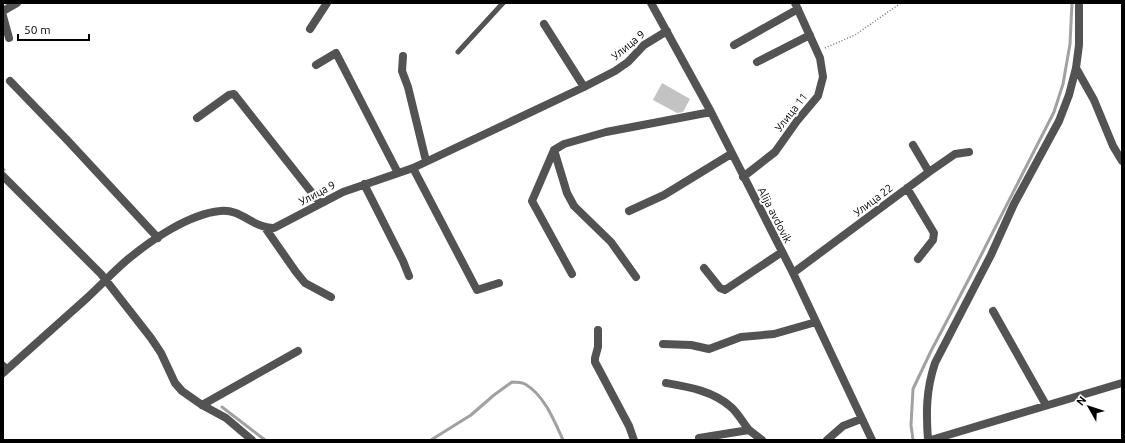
<svg xmlns="http://www.w3.org/2000/svg" width="1125" height="443" viewBox="0 0 1125 443" font-family="Ubuntu,sans-serif">
  <rect width="100%" height="100%" fill="#fff"/>
  <g fill="none" stroke-linecap="round" stroke-linejoin="round">
    <!-- stream -->
    <path stroke="#a1a1a1" stroke-width="3" d="M3,169L4,170
      M222,407L265,440
      M431,440L471,415L494,395L512,382C516,382 521,382 525,384C544,395 554,420 563,440
      M913,440L911,425L913,389L931,351L972,273L1054,112L1063,84L1070,44L1072,3"/>
  </g>
  <!-- building -->
  <path fill="#c3c3c3" d="M662,83L690,99L683,112L677,113L653,100Z"/>
  <g fill="none" stroke-linecap="round" stroke-linejoin="round">
    <!-- path -->
    <path stroke="#757575" stroke-width="1.5" stroke-dasharray="1 2" stroke-linecap="butt" d="M825,48L855,35L901,3"/>
    <!-- lane -->
    <path stroke="#535353" stroke-width="5" d="M458,52L503,3
      M3,364L8,368"/>
    <!-- street -->
    <path stroke="#535353" stroke-width="8" d="M651,3L711,112L793,273L872,440
      M1079,3V45L1076,68L1094,100L1113,146L1122,161
      M3,11L17,3
      M3,16L9,38
      M544,24L584,87
      M310,29L327,3
      M734,45L798,9
      M403,56L402,71L408,87L426,161
      M757,62L810,35
      M316,65L336,53L398,173
      M10,81L69,142L158,238
      M197,118L229,95L234,94L320,203
      M913,145L929,172
      M554,150L567,193L574,206L611,242L636,277
      M413,168L477,290L499,283
      M3,176L101,274L151,338L161,353L175,383L182,391L202,405L226,418L252,440
      M743,177L775,152L797,121L818,96L823,77L820,58L795,3
      M364,184L403,261L409,276
      M907,188L934,233L933,240L918,259
      M629,211L664,195L731,154
      M266,229L296,272L305,283L331,297
      M704,268L720,288L725,290L782,252
      M793,273L929,172L955,154L969,152
      M572,274L532,201L554,150L564,144L606,132L711,112
      M993,311L1046,405
      M598,330V347L595,358V362L629,426L634,440
      M663,344L691,345L709,349L741,337L774,334L816,322
      M3,373C31,348 59,323 87,298C101,285 113,272 127,260C151,240 189,214 220,211C241,208 254,229 274,228L343,192L413,168L584,87L615,71L628,62L644,45L667,31
      M666,383C689,387 713,391 731,407C738,413 743,423 749,430
      M202,405L298,351
      M699,438L749,430L762,440
      M827,440L843,426L861,419
      M928,440C926,412 926,390 935,363L991,255L1014,204L1059,121L1069,95L1076,68
      M931,440L1122,383"/>
  </g>
  <g text-anchor="middle" stroke-width="4" stroke-linejoin="round" paint-order="stroke">
    <!-- street labels -->
    <g font-size="11" fill="#000" stroke="#fff">
      <text transform="translate(628 45) rotate(-40)" y="4">Улица 9</text>
      <text transform="translate(791 112) rotate(-52)" y="4">Улица 11</text>
      <text transform="translate(317 193) rotate(-28)" y="4">Улица 9</text>
      <text transform="translate(873 200) rotate(-37)" y="4">Улица 22</text>
      <text transform="translate(775 215) rotate(63)" y="4">Alija avdovik</text>
    </g>
  </g>
  <!-- border -->
  <rect width="1125" height="443" fill="none" stroke="#000000" stroke-width="8"/>
  <!-- north arrow -->
  <g transform="translate(1089 407) rotate(309)" stroke="#ffffff" stroke-width="3" paint-order="stroke">
  <path d="M0-3L7 15L0 10L-7 15Z" fill="#000000"/>
  <text y="-6" font-size="11" font-weight="bold" text-anchor="middle" fill="#000000">N</text>
  </g>
  <!-- scale -->
  <path d="M18 34v6h71v-6" fill="none" stroke="#000000" stroke-width="2"/>
  <text x="24" y="34" font-size="12" fill="#000000" stroke="#ffffff" stroke-width="3" paint-order="stroke">50 m</text>
</svg>
